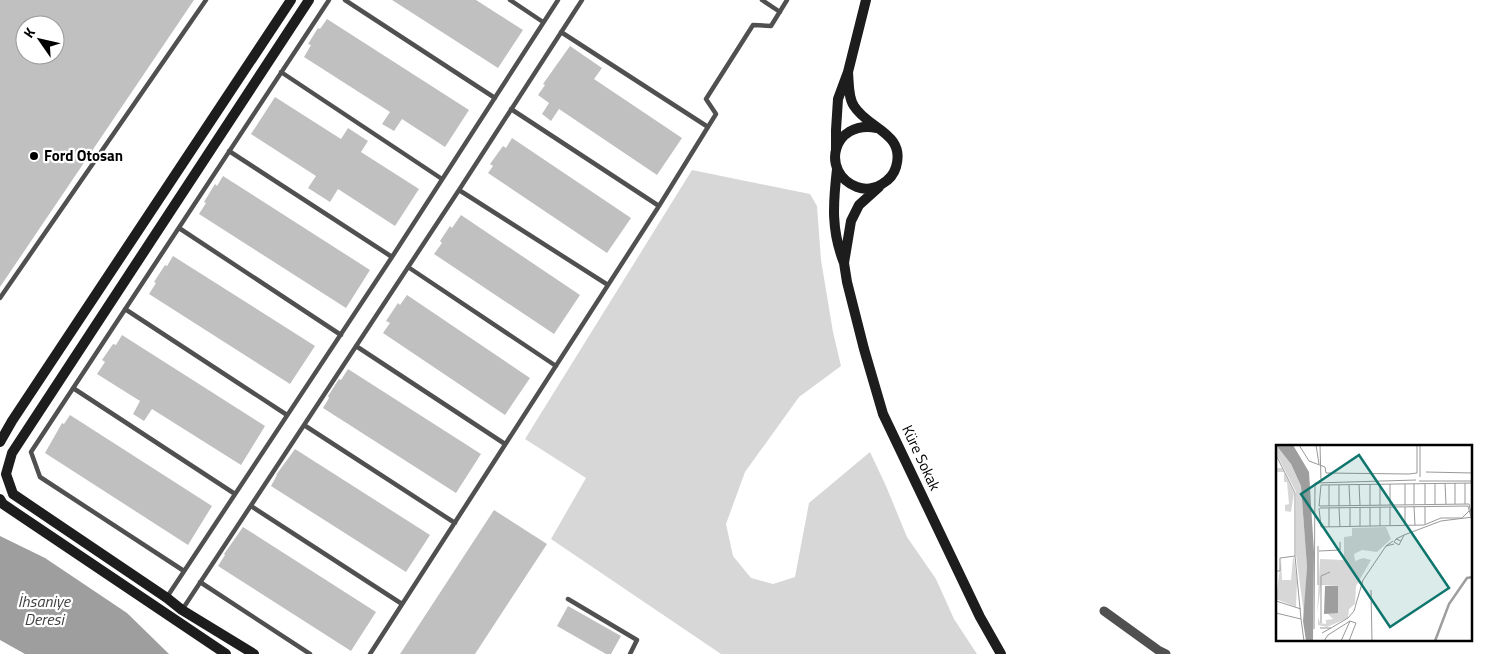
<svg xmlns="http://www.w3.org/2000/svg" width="1485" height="654" viewBox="0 0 1485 654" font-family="'Titillium Web',sans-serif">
  <rect width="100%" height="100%" fill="#fff"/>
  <!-- green -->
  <path fill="#d7d7d7" d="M692,170L810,194L817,206L821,260L833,332L841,366L799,397L745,472L726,524L733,556L751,578L773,584L795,577L809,503L870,452L886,486L907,537L936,579L954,619L977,654H721L551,539L586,478L525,439Z"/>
  <!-- water -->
  <path fill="#9e9e9e" d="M0,536L45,558L127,613L169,654H25L0,640Z"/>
  <!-- building -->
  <path fill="#c0c0c0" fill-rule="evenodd" d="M0,0H194L0,287ZM25,25H55V55H25Z
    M392,0H476L523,30L498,68Z
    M327,19L469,110L445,147L402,119L394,131L382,124L390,112L304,57L311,45L308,44L318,28L320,29Z
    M570,46L602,68L594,79L682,138L657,175L559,109L551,121L542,114L549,103L538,95L545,85L543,84Z
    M275,97L341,139L348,128L368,141L361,152L419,189L395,226L338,189L330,202L308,188L316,176L251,134Z
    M512,138L631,218L607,253L488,173L493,166L490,164L503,146L506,148Z
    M223,176L370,270L346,308L199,214L206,203L204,202L215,184L217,186Z
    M461,215L580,295L554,334L434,254L442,243L440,241L450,226L452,228Z
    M173,256L315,346L290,384L149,294L156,283L154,282L165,265L167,266Z
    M407,295L530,378L505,415L383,333L390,323L386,321L398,303L400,305Z
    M122,335L265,426L241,465L152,409L144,421L133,414L140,401L97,374L105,362L102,360L113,344L116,345Z
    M348,369L481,454L456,493L323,408L329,398L328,396L339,379L341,380Z
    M70,415L212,506L188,545L45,453L62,423L64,424Z
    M295,449L430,535L406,572L271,486L277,475H276Z
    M494,510L547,544L475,654H400Z
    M243,527L376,612L351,651L218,566L225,555L224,554Z
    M568,606L621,636L611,654H606L557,626Z"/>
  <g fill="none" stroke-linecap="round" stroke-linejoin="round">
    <!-- lane -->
    <path stroke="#505050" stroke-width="4.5" d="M345,0L495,98
      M510,0L543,22
      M762,0L780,12
      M561,32L708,127
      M281,72L442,179
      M511,109L659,206
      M229,151L392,257
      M459,190L608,285
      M179,228L341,335
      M408,267L556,366
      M0,298L206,0
      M125,309L287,415
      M356,346L505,444
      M73,388L235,494
      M304,425L455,523
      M251,506L402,604
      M184,571L40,477L31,452L329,0
      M200,582L310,654
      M167,597L392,257L558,0
      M568,599L637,640L630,654
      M182,610L459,190L582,0
      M370,654L659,206L716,114L706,99L753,25L771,26L787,0"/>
    <!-- street -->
    <path stroke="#505050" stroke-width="9" d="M1104,611L1158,650L1166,654"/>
    <!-- secondary -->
    <path stroke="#1d1d1d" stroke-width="10" d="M848,72L866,0
      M836,149V130L838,99L848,72C849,83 848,97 854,106C868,129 906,133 896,167C894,174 889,180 882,184C875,189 865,190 857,187C820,173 832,119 877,128
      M837,169C833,204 831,230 844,263L851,221L859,205L879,187
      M844,263L847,282L864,349L883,414L980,617L1001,654
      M0,442L12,421L291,0
      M0,499L3,504L226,654
      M254,654L182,610L167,598L13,494L6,474L12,453L309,0"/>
  </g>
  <!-- markers -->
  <circle fill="#000" stroke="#fff" stroke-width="2" cx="34" cy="156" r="5"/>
  <g text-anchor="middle" stroke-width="4.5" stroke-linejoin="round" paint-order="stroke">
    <!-- poi labels -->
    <g font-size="15" font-weight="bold" fill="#000" stroke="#fff" text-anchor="start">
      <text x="44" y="161">Ford Otosan</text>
    </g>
    <!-- street labels -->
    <g font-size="15" fill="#000" stroke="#fff">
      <text transform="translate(921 458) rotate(65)" y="5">Küre Sokak</text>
    </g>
    <!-- water labels -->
    <g font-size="16" font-style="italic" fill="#3f3f3f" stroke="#fff">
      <text x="44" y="607">İhsaniye<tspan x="44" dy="18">Deresi</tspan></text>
    </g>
  </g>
  <!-- overview -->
  <g transform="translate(1276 445)">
    <rect width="196" height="196" fill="#fff"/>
    <path d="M0,0L15,19L25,41L31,122L28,170L20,110V47L0,8ZM0,23H6L18,48L15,67L9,66V60L13,59L11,37H8V27H0ZM110,82L115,94L101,107L86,105L78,109L79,116L87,113L95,115L80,141L79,159L73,164L72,173L51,182L42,180V172L44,178L50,179V175L57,174L51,168L62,167V141L45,140L41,169L44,114L68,115V92L76,91V83ZM14,112L18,113L21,136L20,162L0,154L5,115L6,135H15L17,113Z" fill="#d7d7d7"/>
    <path d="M0,0H17L33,27L38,107L37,196H30L27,176L31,122L25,41L15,19ZM49,141H62V168L48,169Z" fill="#9e9e9e"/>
    <path fill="none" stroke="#9e9e9e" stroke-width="2.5" d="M159,196L173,159L191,133L197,132"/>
    <path fill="none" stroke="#999" stroke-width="1" d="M23,0L33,16L49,22L50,28L133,29L141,28V0M40,0L43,19M44,0L45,36M144,0V32M0,10L19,48V111L25,174M150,27L197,28M143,36H197M159,38V59M169,38L170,59M179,38V59M189,38V59M83,39L84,60M94,39V60M104,39V60M129,39V60M149,39V59M53,40V61M63,40V61M73,40L74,60M138,59V39M114,60V39M43,61L45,40L197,38M43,61L193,59L196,72M138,61L139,80M149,61V79M84,62V81M94,62V81M104,62V81M114,62V80M129,62V80M43,63L45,82L148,80L165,73H186L193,66M44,63L192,61L195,72M53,63V82M63,63L64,82M74,63V82M128,90L165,76L197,72M120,94L128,90L123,100L118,97L120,94L125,96M117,96L110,101L118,99M43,106L64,105V97M0,126H4V113L19,111M42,140V101M95,145L96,196M0,156L25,164M0,168L25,174M25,174L28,196M45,178V131L54,127M44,183H55L46,188M55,183L72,173L78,166L87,135L110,101M38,184L39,38L140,35M48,196L52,190L74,176L65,196M73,196L80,178L74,176"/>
    <path fill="#0f766e" fill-opacity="0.15" stroke="#0f766e" stroke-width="2.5" d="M83,10L173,143L114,182L25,49Z"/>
    <rect width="196" height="196" fill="none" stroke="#000" stroke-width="2.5"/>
  </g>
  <!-- north arrow -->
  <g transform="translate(40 40) rotate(304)"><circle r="24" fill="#ffffff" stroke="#999999"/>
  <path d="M0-4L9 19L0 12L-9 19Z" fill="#000000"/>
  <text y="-8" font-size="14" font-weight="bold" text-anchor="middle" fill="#000000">K</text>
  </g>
</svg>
